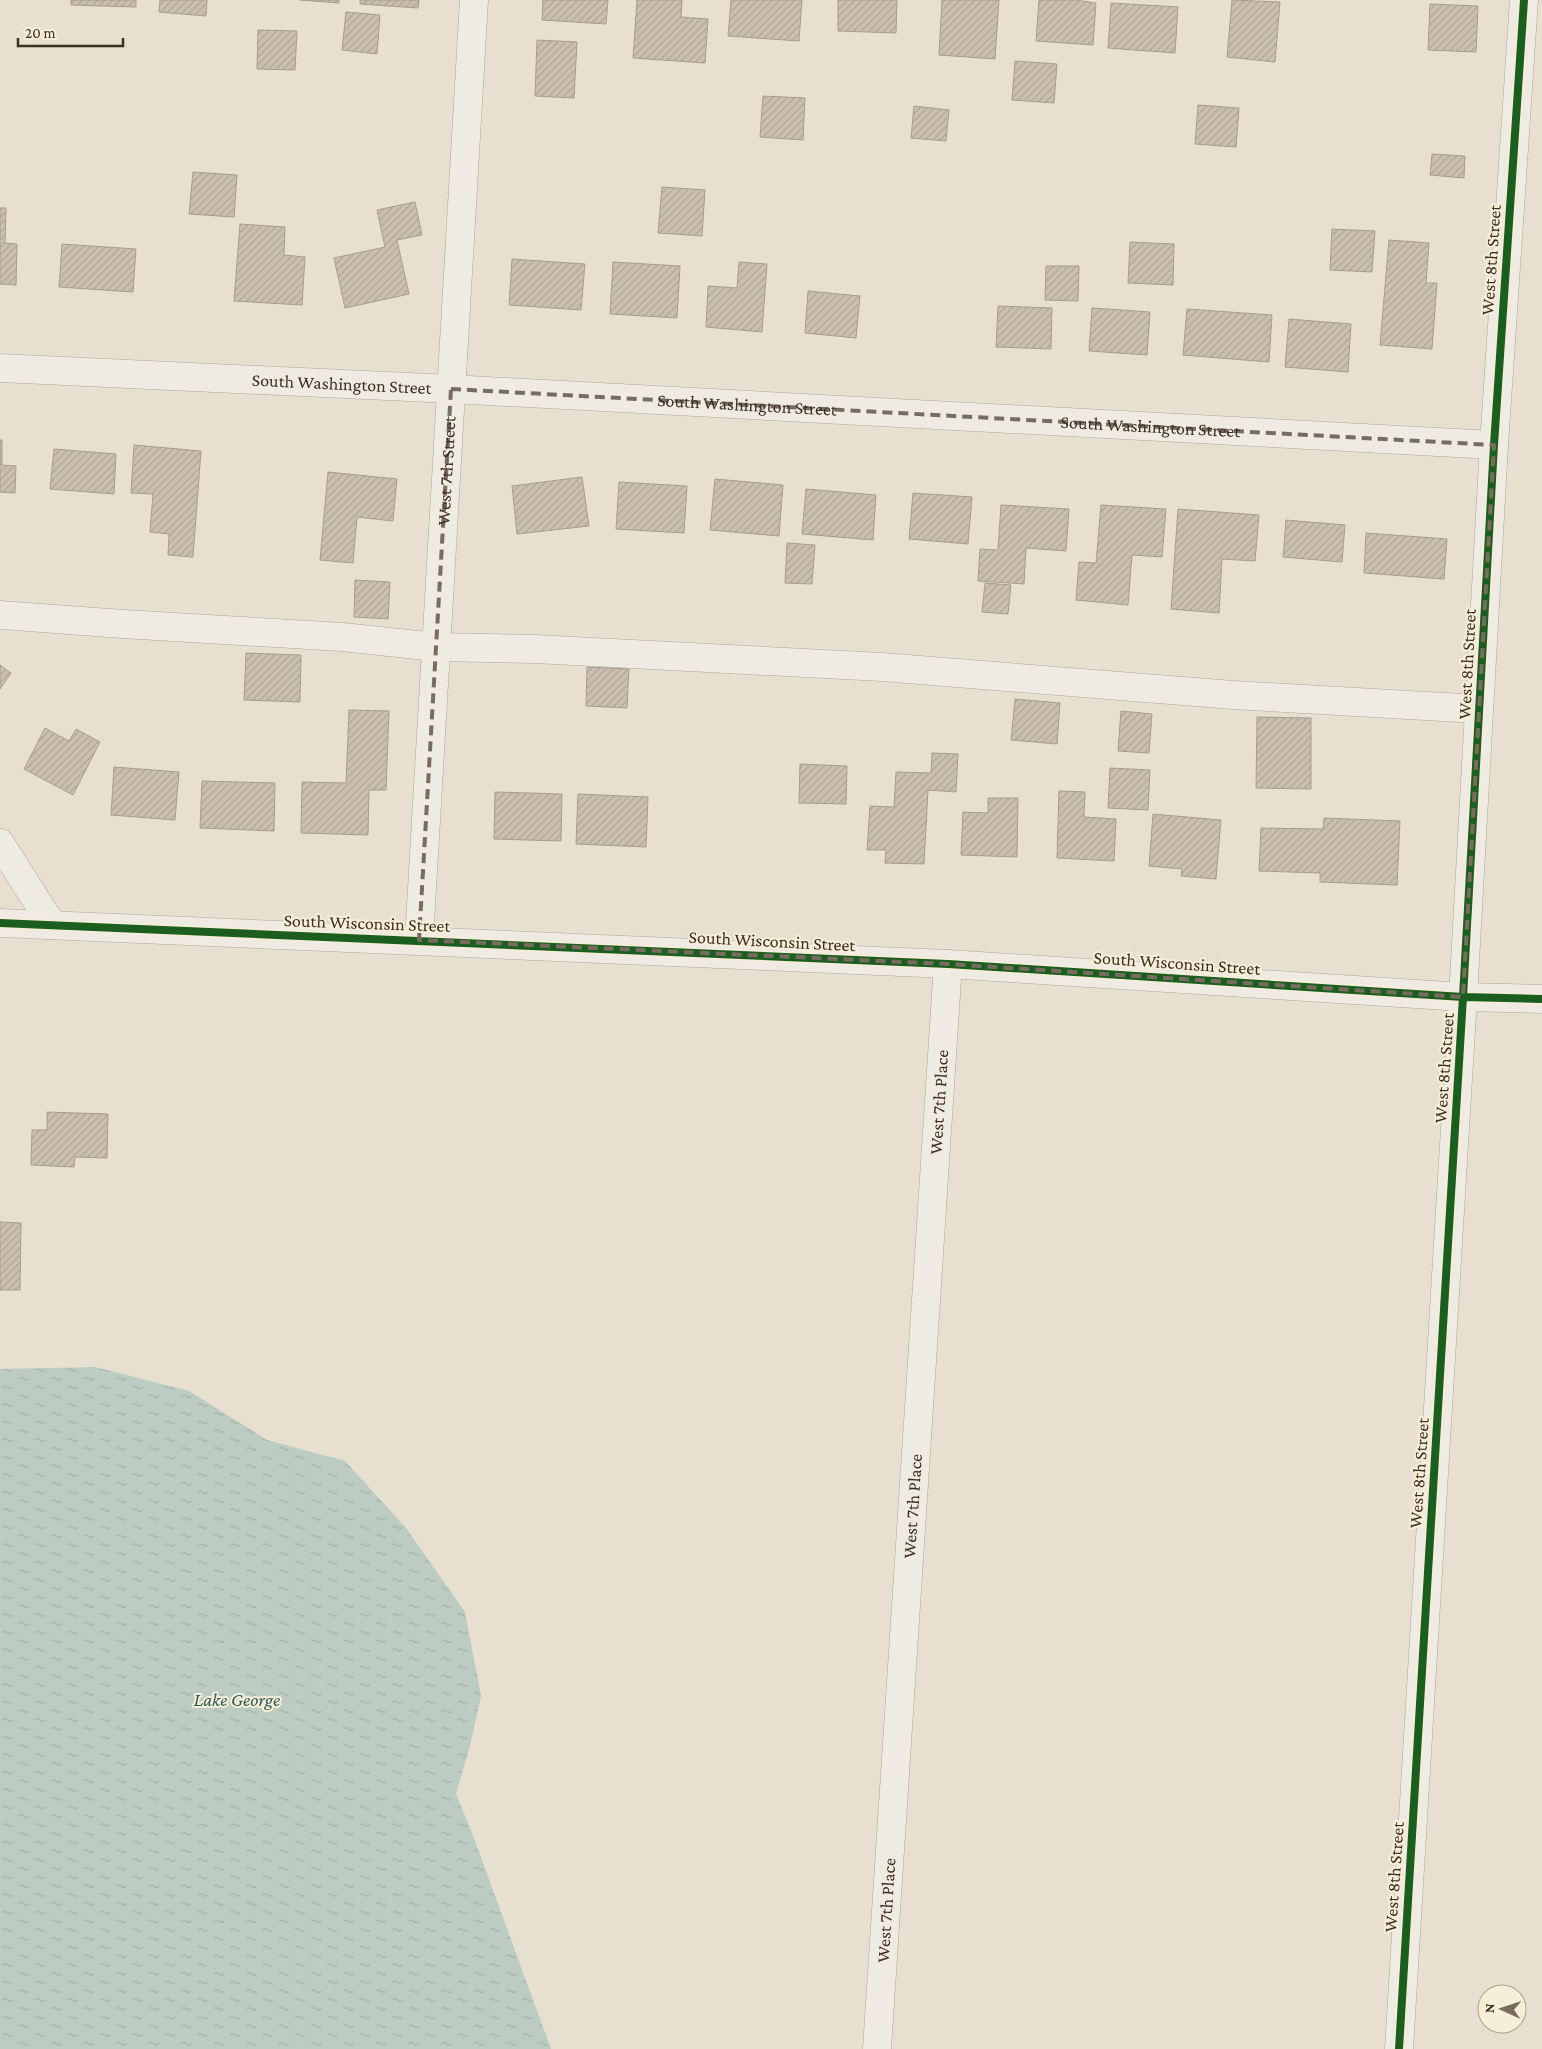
<svg xmlns="http://www.w3.org/2000/svg" width="1542" height="2049" viewBox="0 0 1542 2049" font-family="'Crimson Pro',serif">
  <defs>
    <pattern id="water-ripples" width="26" height="14" patternUnits="userSpaceOnUse" patternTransform="scale(1.25)"><rect width="26" height="14" fill="#bcccc2"/><path d="M2 4q2-2 4 0t4 0M15 11q2-2 4 0t4 0" fill="none" stroke="#a2b0a6"/></pattern>
    <pattern id="building-hatch" width="6" height="6" patternUnits="userSpaceOnUse" patternTransform="scale(1.25)"><rect width="6" height="6" fill="#cbbfb2"/><path d="M-1 1l2-2M0 6l6-6M5 7l2-2" fill="none" stroke="#afa499"/></pattern>
  </defs>
  <rect width="100%" height="100%" fill="#e7e0d1"/>
  <!-- water -->
  <path fill="url(#water-ripples)" d="M95,1367L189,1391L267,1440L345,1461L406,1528L465,1612L481,1696L470,1746L456,1794L471,1830L551,2049H0V1369Z"/>
  <!-- building -->
  <path fill="url(#building-hatch)" stroke="#a89c90" d="M71,0H136V7L71,5Z
    M160,0H207L206,16L159,12Z
    M300,0H339V3Z
    M360,0H419L418,8L360,4Z
    M543,0H608L606,24L542,20Z
    M637,0H682L681,17L708,19L705,63L633,58Z
    M731,0H802L799,41L728,36Z
    M838,0H897L896,33L838,31Z
    M942,0H999L995,59L939,55Z
    M1039,0H1076L1096,3L1093,45L1036,41Z
    M1232,0L1280,2L1275,62L1227,57Z
    M1111,3L1178,7L1175,53L1108,48Z
    M1430,4L1478,6L1476,52L1428,50Z
    M346,12L380,15L377,54L342,50Z
    M258,30L297,31L295,70L257,69Z
    M537,40L577,42L574,98L535,96Z
    M1015,61L1057,64L1054,103L1012,100Z
    M763,96L805,98L803,140L760,137Z
    M1198,105L1239,108L1236,147L1195,144Z
    M914,106L949,110L946,141L911,138Z
    M1432,154L1465,156L1464,178L1430,175Z
    M193,172L237,175L234,217L189,214Z
    M662,187L705,190L702,236L658,233Z
    M415,202L422,235L397,240L409,294L345,308L334,258L385,247L377,210Z
    M0,208H6L5,243L17,244L16,285L0,284Z
    M240,224L285,227L284,255L305,257L302,305L234,301Z
    M1332,229L1375,231L1372,272L1330,270Z
    M1389,240L1429,243L1426,283H1437L1432,349L1380,345Z
    M1130,242L1174,244L1173,285L1128,283Z
    M62,244L136,249L133,292L59,287Z
    M512,259L585,264L581,310L509,305Z
    M613,262L680,266L677,318L610,314Z
    M739,262L767,264L762,332L706,327L708,286L737,288Z
    M1046,266H1079L1078,301L1045,300Z
    M808,291L860,296L856,338L805,333Z
    M998,306L1052,308L1051,349L996,347Z
    M1092,308L1150,312L1147,355L1089,351Z
    M1187,309L1272,315L1269,362L1183,355Z
    M1289,319L1351,324L1348,372L1285,367Z
    M0,440H2V465L16,466L15,493L0,492Z
    M134,445L201,451L193,557L168,555L169,534L150,532L153,494L131,493Z
    M54,449L116,454L114,494L50,489Z
    M328,472L397,479L393,521L357,517L353,563L320,560Z
    M582,477L589,526L517,534L512,486Z
    M715,479L783,485L779,536L710,530Z
    M619,482L687,486L684,533L616,529Z
    M806,489L876,495L873,540L802,534Z
    M913,493L972,497L968,544L909,539Z
    M1001,505L1069,509L1066,551L1026,548L1024,584L978,581L980,549L998,550Z
    M1101,505L1166,509L1162,557L1132,555L1128,605L1076,600L1079,562L1096,563Z
    M1178,509L1259,515L1255,561L1222,559L1219,613L1171,609Z
    M1286,520L1345,525L1342,562L1283,557Z
    M1366,533L1447,539L1444,579L1364,573Z
    M787,543L815,545L812,584L785,583Z
    M355,580L390,582L388,619L354,617Z
    M985,583L1011,585L1008,614L982,612Z
    M246,653L301,655L300,702L244,700Z
    M0,665L11,673L0,689Z
    M587,667L629,669L627,708L586,706Z
    M1015,699L1060,703L1057,744L1011,740Z
    M349,710L389,711L386,790H369L368,835L301,833L302,782L346,783Z
    M1121,711L1152,714L1149,753L1118,751Z
    M1257,717L1311,718V789L1256,788Z
    M45,728L69,741L76,729L100,742L73,795L24,769Z
    M932,753L958,754L956,792L928,790L924,864L885,863L886,850H867L870,806L894,807L896,772L931,773Z
    M800,764L847,766L846,804L799,803Z
    M114,767L179,772L175,820L111,815Z
    M1110,768L1150,770L1148,810L1108,808Z
    M202,781L275,783L274,831L200,828Z
    M1059,791L1085,792L1084,817L1116,819L1114,861L1057,858Z
    M495,792L562,794L561,841L494,839Z
    M578,794L648,797L646,847L576,844Z
    M988,798H1018L1017,857L961,855L963,812L988,813Z
    M1153,814L1221,820L1216,879L1181,876L1182,869L1149,866Z
    M1324,818L1400,821L1397,885L1320,882V873L1259,871L1261,828L1323,829Z
    M47,1112L108,1114L107,1158L75,1157L74,1167L31,1165L32,1130H47Z
    M0,1222L21,1223L20,1290H0Z"/>
  <g fill="none" stroke-linecap="round" stroke-linejoin="round">
    <!-- minor casing -->
    <g stroke="#ada599" stroke-width="29">
      <g id="minor">
        <path id="s1" d="M0,368L451,389L1494,445"/>
        <path d="M0,615L123,624L342,637L436,647L535,649L882,667L1233,695L1479,709"/>
        <path d="M0,843L52,925"/>
        <path d="M0,923L948,964L1463,997L1542,999"/>
        <path id="s2" d="M419,940L474,0"/>
        <path id="s3" d="M877,2049L948,964"/>
        <path d="M1399,2049L1463,997L1494,445L1524,0"/>
      </g>
    </g>
    <!-- minor -->
    <use href="#minor" stroke="#efebe3" stroke-width="28"/>
    <!-- cycleway casing -->
    <g stroke="#f7eed8" stroke-width="11">
      <path id="cycleway" d="M0,923L948,964L1463,997L1542,999
        M1399,2049L1463,997L1494,445L1524,0"/>
    </g>
    <!-- cycleway -->
    <use href="#cycleway" stroke="#1b5e20" stroke-width="8"/>
  </g>
  <!-- marked area -->
  <path fill="none" stroke="#786c5e" stroke-width="4" stroke-dasharray="10 6" stroke-linejoin="round" d="M451,389L1494,445L1463,997L948,964L419,940Z"/>
  <g text-anchor="middle" stroke-width="4" stroke-linejoin="round" paint-order="stroke">
    <!-- street labels -->
    <g font-size="18" fill="#3d2e20" stroke="#f7eed8">
      <text transform="translate(1491 260) rotate(-86)" y="6">West 8th Street</text>
      <text dy="6" stroke="none"><textPath href="#s1" startOffset="342">South Washington Street</textPath></text>
      <text dy="6" stroke="none"><textPath href="#s1" startOffset="748">South Washington Street</textPath></text>
      <text dy="6" stroke="none"><textPath href="#s1" startOffset="1152">South Washington Street</textPath></text>
      <text dy="6" stroke="none"><textPath href="#s2" startOffset="470">West 7th Street</textPath></text>
      <text transform="translate(1467 664) rotate(-87)" y="6">West 8th Street</text>
      <text transform="translate(367 923) rotate(2)" y="6">South Wisconsin Street</text>
      <text transform="translate(772 941) rotate(3)" y="6">South Wisconsin Street</text>
      <text transform="translate(1177 963) rotate(4)" y="6">South Wisconsin Street</text>
      <text transform="translate(1444 1068) rotate(-86)" y="6">West 8th Street</text>
      <text dy="6" stroke="none"><textPath href="#s3" startOffset="949">West 7th Place</textPath></text>
      <text transform="translate(1419 1473) rotate(-86)" y="6">West 8th Street</text>
      <text dy="6" stroke="none"><textPath href="#s3" startOffset="544">West 7th Place</textPath></text>
      <text transform="translate(1394 1877) rotate(-86)" y="6">West 8th Street</text>
      <text dy="6" stroke="none"><textPath href="#s3" startOffset="139">West 7th Place</textPath></text>
    </g>
    <!-- water labels -->
    <g font-size="19" font-style="italic" fill="#2f5d5a" stroke="#f7eed8">
      <text x="237" y="1706">Lake George</text>
    </g>
  </g>
  <!-- north arrow -->
  <g transform="translate(1502 2009) rotate(273)"><circle r="24" fill="#f7eed8" stroke="#ada18e"/>
  <path d="M0-4L9 19L0 12L-9 19Z" fill="#786c5e"/>
  <text y="-8" font-size="14" font-weight="bold" text-anchor="middle" fill="#3d2e20">N</text>
  </g>
  <!-- scale -->
  <path d="M18 38v8h105v-8" fill="none" stroke="#3d2e20" stroke-width="2.5"/>
  <text x="25" y="38" font-size="15" fill="#3d2e20" stroke="#f7eed8" stroke-width="4" paint-order="stroke">20 m</text>
</svg>
